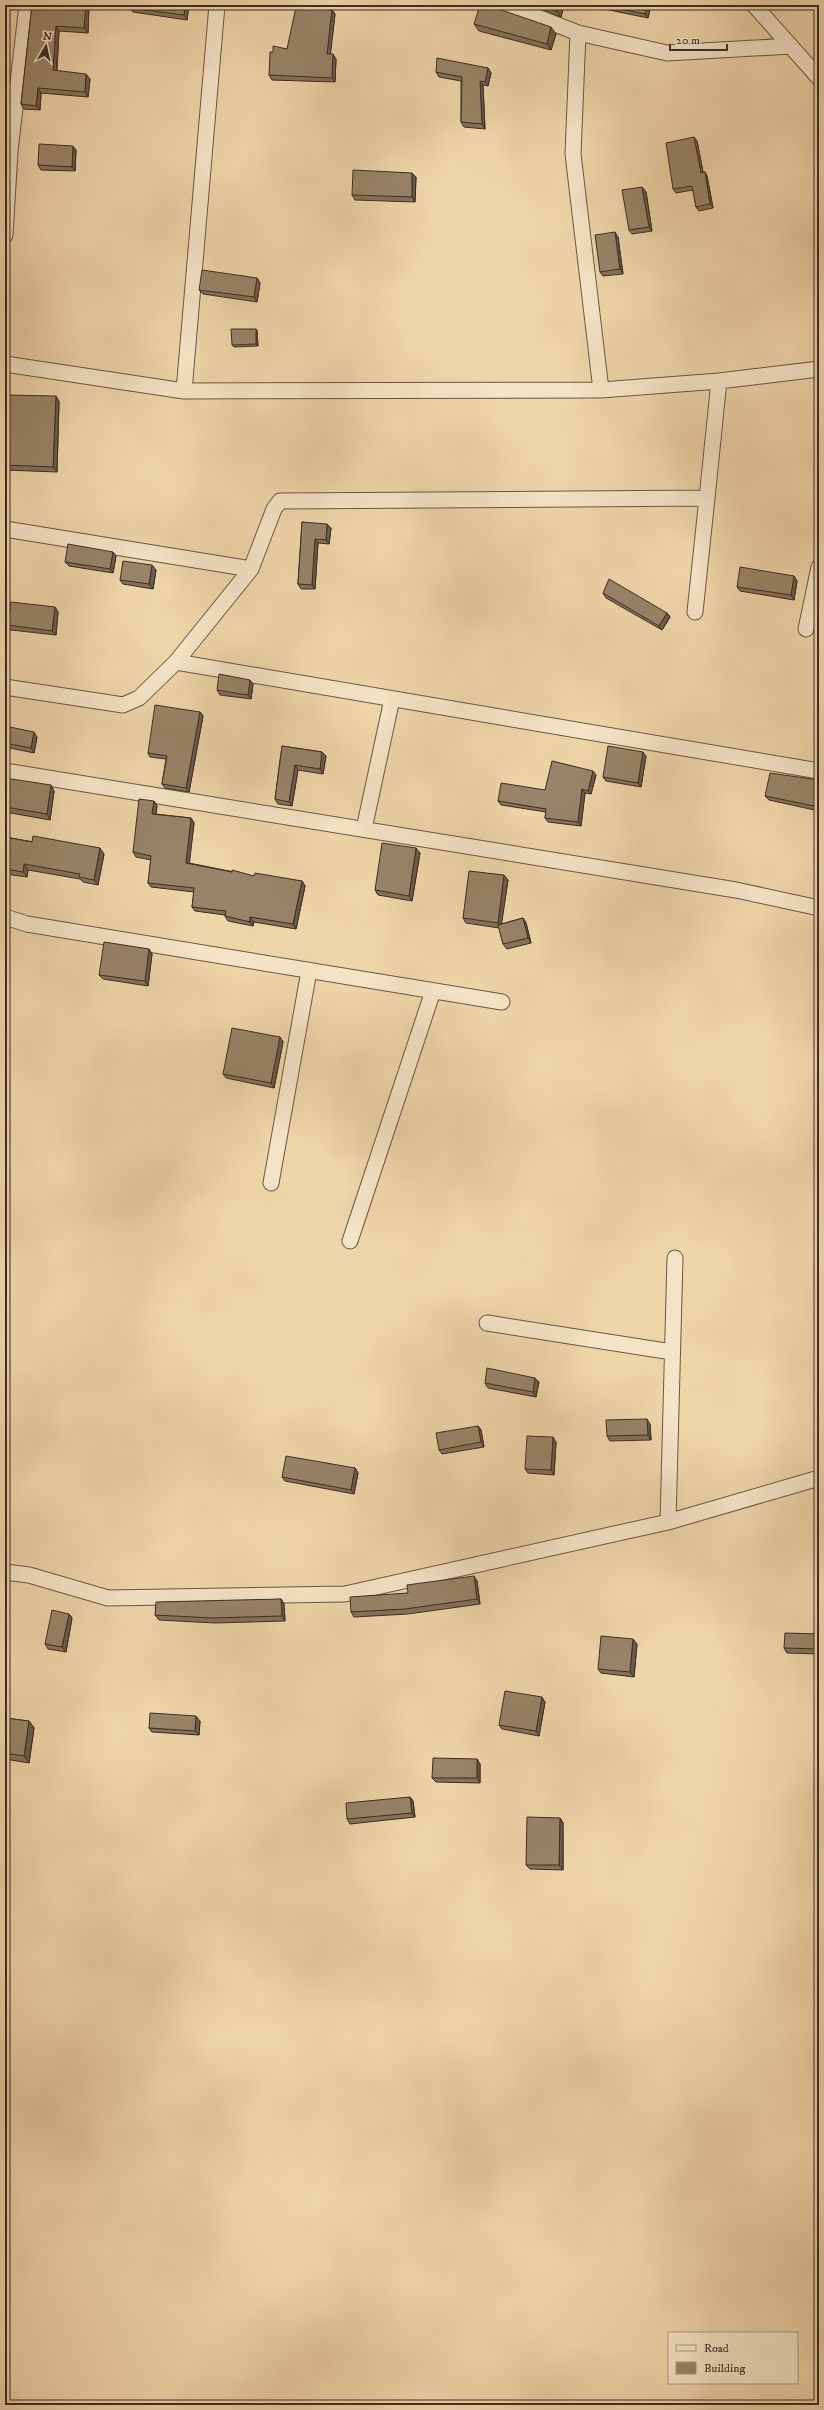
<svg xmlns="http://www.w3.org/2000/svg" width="824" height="2410" viewBox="0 0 824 2410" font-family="'IM FELL DW Pica',serif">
  <rect width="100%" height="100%" fill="#eed5a8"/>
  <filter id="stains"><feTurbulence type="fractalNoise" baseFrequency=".005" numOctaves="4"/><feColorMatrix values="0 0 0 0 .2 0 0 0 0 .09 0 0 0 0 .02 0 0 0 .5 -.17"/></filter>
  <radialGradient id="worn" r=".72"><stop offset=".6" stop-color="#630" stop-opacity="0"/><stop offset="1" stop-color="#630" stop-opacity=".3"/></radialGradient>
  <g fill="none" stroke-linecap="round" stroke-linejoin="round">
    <!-- minor casing -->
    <g stroke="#685745" stroke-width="17">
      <path id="minor" d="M495,5L532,15L578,33L667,53L791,46
        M754,5L819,78
        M578,33L573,154L601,390
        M5,151H10L27,5
        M5,235L10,151
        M5,364L184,391L601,390L719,381L819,369
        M184,391L217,5
        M5,529L251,569
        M695,612L707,498
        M806,629L819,567
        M176,662L819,771
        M5,687L123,705L139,698L176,662L251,569L274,509L280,501L707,498L719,381
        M5,771L736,890L819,908
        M364,829L392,699
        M5,917L27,924L502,1002
        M271,1183L309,971
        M350,1241L433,991
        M487,1323L672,1352
        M668,1522L675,1258
        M5,1572L29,1575L108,1598L345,1594L668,1522L819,1478"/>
    </g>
    <!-- minor -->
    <use href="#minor" stroke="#f4e4c6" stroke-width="15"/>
  </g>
  <!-- wall -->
  <path fill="#83725a" stroke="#3b2d24" d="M32,5H89L88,33L59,31L57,71L90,79L88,97L41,93L40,110L24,109L21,104Z
    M189,5L187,20L133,12L130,8Z
    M538,5H564L561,17L541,9Z
    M651,5L648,18L609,10L606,6Z
    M332,10L335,14L330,54L336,59L335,82L272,80L269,75L273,52L287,49Z
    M474,24L556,34L551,50L479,31Z
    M488,68L491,73L488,86L483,85L485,129L464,127L461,122V81L439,77L436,72Z
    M697,141L703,172H705L707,176L713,208L699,211L696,207L693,190L676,193L673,189Z
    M76,150L75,171L41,170L38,165Z
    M412,173L416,177L415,202L355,200L352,195Z
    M642,187L646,192L652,231L632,234L629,230Z
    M618,237L623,274L603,276L600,272Z
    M257,278L260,283L257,302L203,294L199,290Z
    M256,329L257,331L258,346L234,347L232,345Z
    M5,395L59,401L57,472L5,470Z
    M302,522L331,528L329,544L318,543L315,589H301L298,584Z
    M116,556L113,573L69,566L65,562Z
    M156,570L153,589L123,584L120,580Z
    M794,576L797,581L794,600L740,591L737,587Z
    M603,593L667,613L670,617L662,630L606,598Z
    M55,607L58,612L56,635L11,630L8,625Z
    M253,684L251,699L220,695L217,690Z
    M200,712L203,716L189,792L165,788L162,784L166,759L150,757L148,753Z
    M5,726L37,737L34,753L5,747Z
    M282,746L322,752L326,756L323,774L298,770L292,806L278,804L275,799Z
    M646,756L641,787L606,781L603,777Z
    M596,775L591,794L585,793L581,826L548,822L545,818L546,812L501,805L498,801L545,790Z
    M5,778L54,791L50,820L5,812Z
    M819,780V811L769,800L765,796Z
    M154,801L157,806L156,814L191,818L194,823L189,863L254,876L302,881L305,886L296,929L254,922L253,926L228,921L225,916V915L195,911L192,907L194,892L151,887L148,883L151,860L136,857L133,852Z
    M5,837L104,854L98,885L83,882L80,879L28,870L27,877L5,874Z
    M420,853L412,901L378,895L375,890Z
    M508,880L501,924L523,918L526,923L531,943L507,949L503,944L499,928L466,923L463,918Z
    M149,949L152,954L148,986L103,979L99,975Z
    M280,1037L283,1042L274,1088L226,1078L223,1074Z
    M535,1378L539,1382L536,1397L488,1388L485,1383Z
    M650,1424L651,1440L610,1441L607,1436Z
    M478,1426L481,1430L484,1447L442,1454L439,1450Z
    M556,1442L554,1475L528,1473L525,1469Z
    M355,1468L358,1473L354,1494L285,1481L282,1477Z
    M477,1581L480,1604L408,1614L354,1617L351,1612L408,1593Z
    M281,1599L284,1604L285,1621L215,1623L159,1620L155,1615Z
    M69,1614L72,1618L66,1652L48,1649L45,1644Z
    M819,1634V1654L787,1653L784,1648Z
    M637,1644L634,1677L601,1673L598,1669Z
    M545,1702L539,1736L502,1729L499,1725Z
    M5,1718L29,1721L34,1728L29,1763L5,1759Z
    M200,1721L199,1735L152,1732L149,1728Z
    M477,1759L480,1764V1783L436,1782L432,1778Z
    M410,1797L413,1801L415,1817L350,1824L347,1819Z
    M560,1818L563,1823V1870L530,1869L526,1865Z"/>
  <!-- shaded-wall -->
  <path fill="#6a5c4a" stroke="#3b2d24" d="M86,5H89L88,33L84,28Z
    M185,5H189L187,20L184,15Z
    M559,5H564L561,17L557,12Z
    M647,5H651L648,18L645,14Z
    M332,10L335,14L330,59L327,54Z
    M56,26L59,31L56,75L53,70Z
    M551,27L556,34L551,50L547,44Z
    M333,54L336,59L335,82L332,78Z
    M488,68L491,73L488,86L485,82Z
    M86,74L90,79L88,97L85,92Z
    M6,75L9,79L7,96L5,93V84Z
    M480,81L483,85L485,129L482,124Z
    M38,88L41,93L40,110L36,106Z
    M694,137L697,141L704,177L701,173Z
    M73,146L76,150L75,171L72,167Z
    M705,172L707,176L713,208L710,204Z
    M412,173L416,177L415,202L412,197Z
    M642,187L646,192L652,231L649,227Z
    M615,232L618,237L623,274L620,269Z
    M257,278L260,283L257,302L254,297Z
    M256,329L257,331L258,346L256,344Z
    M56,396L59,401L57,472L53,467Z
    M327,524L331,528L329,544L326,540Z
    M315,539L318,543L315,589L312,585Z
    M113,552L116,556L113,573L110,569Z
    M152,565L156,570L153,589L149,584Z
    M794,576L797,581L794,600L791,595Z
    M55,607L58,612L56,635L52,631Z
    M667,613L670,617L662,630L659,626Z
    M250,680L253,684L251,699L248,695Z
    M200,712L203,716L189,792L186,788Z
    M34,732L37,737L34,753L31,748Z
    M322,752L326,756L323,774L320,769Z
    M643,752L646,756L641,787L638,783Z
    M295,765L298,770L292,806L289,802Z
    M593,771L596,775L591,794L588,791Z
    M51,785L54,791L50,820L47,814Z
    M582,789L585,793L581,826L578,822Z
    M154,801L157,806L155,818L152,814Z
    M191,818L194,823L189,867L186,863Z
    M100,848L104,854L98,885L94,880Z
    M416,848L420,853L412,901L409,896Z
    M24,864L28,870L27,877L23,872Z
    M504,875L508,880L501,928L498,923Z
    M302,881L305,886L296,929L293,924Z
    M250,917L254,922L253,926L250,922Z
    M523,918L526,923L531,943L528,938Z
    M149,949L152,954L148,986L145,981Z
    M280,1037L283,1042L274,1088L271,1083Z
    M535,1378L539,1382L536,1397L533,1392Z
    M647,1419L650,1424L651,1440L648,1435Z
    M478,1426L481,1430L484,1447L481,1442Z
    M553,1437L556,1442L554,1475L551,1470Z
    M355,1468L358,1473L354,1494L351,1490Z
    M474,1576L477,1581L480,1604L477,1599Z
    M281,1599L284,1604L285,1621L282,1616Z
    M69,1614L72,1618L66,1652L62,1647Z
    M633,1639L637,1644L634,1677L630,1672Z
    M542,1697L545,1702L539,1736L536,1731Z
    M196,1716L200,1721L199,1735L195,1731Z
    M29,1721L34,1728L29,1763L24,1756Z
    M477,1759L480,1764V1783L477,1778Z
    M410,1797L413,1801L415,1817L412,1813Z
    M560,1818L563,1823V1870L559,1865Z"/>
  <!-- building -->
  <path fill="#988469" stroke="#3b2d24" d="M32,5H86L84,28L56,26L53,70L86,74L85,92L38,88L36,106L21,104Z
    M130,5H185L184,15L130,8Z
    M480,5H487L551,27L547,44L474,24Z
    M540,5H559L557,12Z
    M606,5H647L645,14L606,6Z
    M296,7L332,10L327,54H333L332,78L269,75L270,52H273V46L287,49Z
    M437,58L488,68L485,82L480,81L482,124L461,122L462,77L436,72Z
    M5,74L6,75L5,84Z
    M694,137L701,173L705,172L710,204L696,207L692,186L673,189L666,143Z
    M39,144L73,146L72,167L38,165Z
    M353,170L412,173V197L352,195Z
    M642,187L649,227L629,230L622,190Z
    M615,232L620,269L600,272L595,235Z
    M202,270L257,278L254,297L199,290Z
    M231,329H256V344L232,345Z
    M5,395L56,396L53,467L5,465Z
    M302,522L327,524L326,540L315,539L312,585L298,584Z
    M68,544L113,552L110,569L65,562Z
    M123,561L152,565L149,584L120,580Z
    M740,567L794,576L791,595L737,587Z
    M609,579L667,613L659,626L603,593Z
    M11,602L55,607L52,631L8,625Z
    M219,674L250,680L248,695L217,690Z
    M155,705L200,712L186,788L162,784L167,756L148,753Z
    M5,726L34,732L31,748L5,743Z
    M282,746L322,752L320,769L295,765L289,802L275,799Z
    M608,746L643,752L638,783L603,777Z
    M552,761L593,771L588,791L582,789L578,822L545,818L546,809L498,801L501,783L545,790Z
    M770,773L819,780V807L765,796Z
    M5,778L51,785L47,814L5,807Z
    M139,799L154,801L152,814L191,818L186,863L232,872V870L254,876L255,873L302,881L293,924L250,917V922L225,916L226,911L192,907L194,888L148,883L151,856L133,852Z
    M33,836L100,848L94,880L79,877L80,874L24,864L23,872L5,869V837L32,842Z
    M382,843L416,848L409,896L375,890Z
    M469,871L504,875L498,923L463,918Z
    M523,918L528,938L503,944L498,925Z
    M104,942L149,949L145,981L99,975Z
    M232,1028L280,1037L271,1083L223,1074Z
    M487,1368L535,1378L533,1392L485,1383Z
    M647,1419L648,1435L607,1436L606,1420Z
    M478,1426L481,1442L439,1450L436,1433Z
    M527,1436L553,1437L551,1470L525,1469Z
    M286,1456L355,1468L351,1490L282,1477Z
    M474,1576L477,1599L405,1609L351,1612L350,1597L408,1593L407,1585Z
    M281,1599L282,1616L212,1618L155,1615L156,1602Z
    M52,1610L69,1614L62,1647L45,1644Z
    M785,1633L819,1634V1649L784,1648Z
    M601,1636L633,1639L630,1672L598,1669Z
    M505,1691L542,1697L536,1731L499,1725Z
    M150,1713L196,1716L195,1731L149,1728Z
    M5,1718L29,1721L24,1756L5,1753Z
    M433,1758L477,1759V1778H432Z
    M410,1797L412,1813L347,1819L346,1803Z
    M527,1817L560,1818L559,1865H526Z"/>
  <!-- margin -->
  <rect width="824" height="2410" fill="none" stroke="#eed5a8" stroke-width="20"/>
  <rect x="6" y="6" width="812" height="2398" fill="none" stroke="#3b2d24" stroke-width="2"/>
  <rect x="10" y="10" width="804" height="2390" fill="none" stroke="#3b2d24"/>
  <!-- legend -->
  <rect x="668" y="2332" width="130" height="52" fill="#f4e4c6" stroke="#aa9b85"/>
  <rect x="676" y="2345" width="20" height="6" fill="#f4e4c6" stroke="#aa9b85"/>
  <text x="704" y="2352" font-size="12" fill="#3b2d24">Road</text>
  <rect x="676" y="2362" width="20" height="12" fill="#988469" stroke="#aa9b85"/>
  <text x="704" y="2372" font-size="12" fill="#3b2d24">Building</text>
  <!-- north arrow -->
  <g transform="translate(46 46) rotate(9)" stroke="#f4e4c6" stroke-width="3" paint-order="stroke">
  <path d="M0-3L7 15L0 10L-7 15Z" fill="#3b2d24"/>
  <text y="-6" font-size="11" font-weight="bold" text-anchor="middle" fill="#3b2d24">N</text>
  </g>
  <!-- scale -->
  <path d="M670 44v6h57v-6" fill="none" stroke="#3b2d24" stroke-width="2"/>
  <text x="676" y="44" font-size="12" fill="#3b2d24" stroke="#f4e4c6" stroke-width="3" paint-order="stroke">20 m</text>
  <rect width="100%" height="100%" filter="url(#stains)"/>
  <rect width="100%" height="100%" fill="url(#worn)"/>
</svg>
